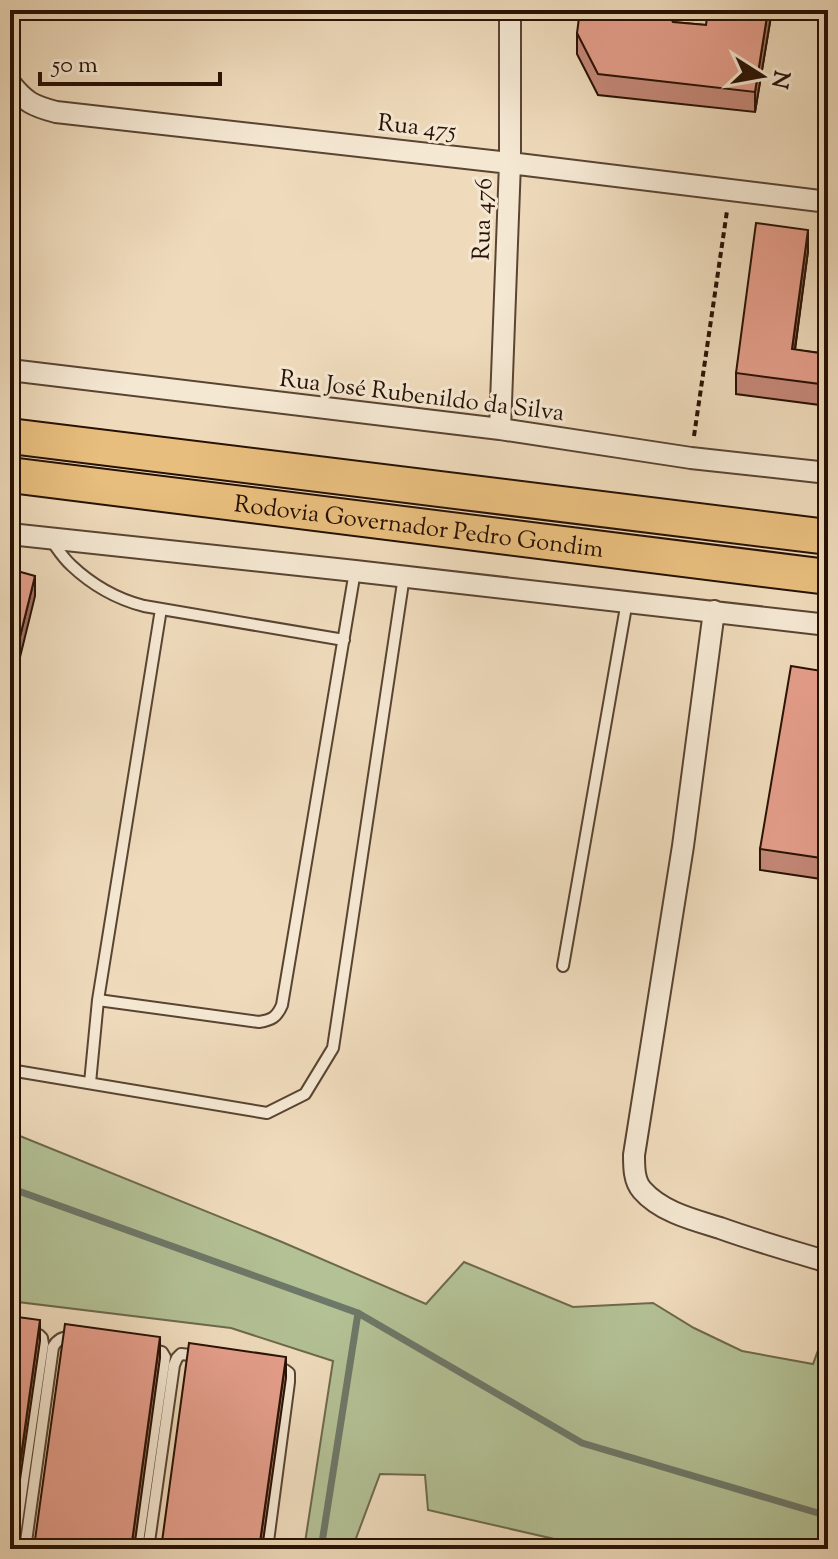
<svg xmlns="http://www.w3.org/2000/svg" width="838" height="1559" viewBox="0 0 838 1559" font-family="'Sorts Mill Goudy',serif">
  <rect width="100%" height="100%" fill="#efdbbc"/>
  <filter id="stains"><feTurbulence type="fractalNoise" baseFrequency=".0025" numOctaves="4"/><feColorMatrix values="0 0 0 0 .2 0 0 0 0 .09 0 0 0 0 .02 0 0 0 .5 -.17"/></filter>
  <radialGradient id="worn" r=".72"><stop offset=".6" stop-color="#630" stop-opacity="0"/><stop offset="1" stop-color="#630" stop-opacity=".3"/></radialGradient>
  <!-- green -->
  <path fill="#b3c195" stroke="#6d694c" stroke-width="2" d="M10,1132L282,1242L426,1304L464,1262L573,1307L653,1303L694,1328L742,1351L813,1364L828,1323V1549H598L428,1510L425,1475L380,1474L352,1549H304L333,1361L231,1328L10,1301Z"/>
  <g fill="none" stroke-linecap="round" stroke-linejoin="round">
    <!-- stream -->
    <path stroke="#6d7868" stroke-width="7" d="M10,1188L358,1313L582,1443L828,1516
      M321,1549L358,1313"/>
    <!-- lane casing -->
    <g stroke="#594432" stroke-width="14">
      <path id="lane" d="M51,540C57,548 63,558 71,565C91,584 117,599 144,606L344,640
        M563,966L627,601
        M98,1000L259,1022C272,1020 277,1017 282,1005L355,571
        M10,1070L267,1113L305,1094L333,1048L404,576
        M90,1083L98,1000L161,609
        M10,1331L39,1335L42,1338L43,1344L13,1549
        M25,1549L53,1347C58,1338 65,1336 75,1338
        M137,1549L164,1363L165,1357L162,1352L150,1349
        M148,1549L174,1365L177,1358L181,1354L200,1356
        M267,1549L289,1382V1373L285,1370L275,1368"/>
    </g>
    <!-- street casing -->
    <g stroke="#594432" stroke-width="24">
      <path id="street" d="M10,83C25,102 33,106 56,112L510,163L828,202
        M10,370L500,429L691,458L828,473
        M500,429L510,163V10
        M10,534L355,571L828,625
        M714,611L683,846L634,1155C634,1167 634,1181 642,1190C661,1212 694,1220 720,1228C756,1241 792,1251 828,1262"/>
    </g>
    <!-- highway casing -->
    <g stroke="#271104" stroke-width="38">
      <g id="highway">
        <path d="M10,436L828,537"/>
        <path id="s1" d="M10,475L828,577"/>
      </g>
    </g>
    <!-- path -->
    <path stroke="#271104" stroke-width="4" stroke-dasharray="6 4" stroke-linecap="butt" d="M694,436L727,211"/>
    <!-- lane -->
    <use href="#lane" stroke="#f5e8d3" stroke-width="10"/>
    <!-- street -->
    <use href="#street" stroke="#f5e8d3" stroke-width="20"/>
    <!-- highway -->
    <use href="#highway" stroke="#e8be7e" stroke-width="34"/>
  </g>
  <!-- wall -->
  <path fill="#c58878" stroke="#271104" stroke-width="2" d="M772,10L755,112L598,95L577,54V33L673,22L706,25Z
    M808,251L795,350L820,353L828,291V406L736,394V373Z
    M828,672V880L760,870V849Z"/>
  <!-- shaded-wall -->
  <path fill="#a06f61" stroke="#271104" stroke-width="2" d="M768,10H772L755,112V92Z
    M808,230V251L792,370V349Z
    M35,576V596L10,698V677Z
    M40,1320V1341L10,1549V1535Z
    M160,1337V1358L134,1549H131Z
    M286,1357V1378L262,1549H259Z"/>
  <!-- building -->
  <path fill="#e59e8b" stroke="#271104" stroke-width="2" d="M580,10H666L673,22L706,25L708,10H768L755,92L598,74L577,33Z
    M756,223L808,230L792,349L820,353L828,291V385L736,373Z
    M10,569L35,576L10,677Z
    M791,666L828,672V859L760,849Z
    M10,1316L40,1320L10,1535Z
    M65,1324L160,1337L131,1549H51L34,1547Z
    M189,1343L286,1357L259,1549H161Z"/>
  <g text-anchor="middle" stroke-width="6" stroke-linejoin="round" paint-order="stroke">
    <!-- street labels -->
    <g font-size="24" fill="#271104" stroke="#f5e8d3">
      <text transform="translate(417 126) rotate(6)" y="8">Rua 475</text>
      <text transform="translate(482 219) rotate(-88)" y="8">Rua 476</text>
      <text transform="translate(422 395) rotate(7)" y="8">Rua José Rubenildo da Silva</text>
      <text dy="8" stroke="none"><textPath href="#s1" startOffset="412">Rodovia Governador Pedro Gondim</textPath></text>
    </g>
  </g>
  <!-- margin -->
  <rect width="838" height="1559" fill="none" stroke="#efdbbc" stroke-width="40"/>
  <rect x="12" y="12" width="814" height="1535" fill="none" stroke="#271104" stroke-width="4"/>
  <rect x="20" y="20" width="798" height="1519" fill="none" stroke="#271104" stroke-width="2"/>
  <!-- north arrow -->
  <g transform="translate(762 76) rotate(101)" stroke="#f5e8d3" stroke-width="6" paint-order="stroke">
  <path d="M0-6L14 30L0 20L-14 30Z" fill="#271104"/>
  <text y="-12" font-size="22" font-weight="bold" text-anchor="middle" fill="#271104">N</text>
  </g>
  <!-- scale -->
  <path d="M40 72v12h180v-12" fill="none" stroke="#271104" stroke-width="4"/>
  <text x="52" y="72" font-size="24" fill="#271104" stroke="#f5e8d3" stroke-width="6" paint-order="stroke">50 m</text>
  <rect width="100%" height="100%" filter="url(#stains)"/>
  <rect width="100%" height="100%" fill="url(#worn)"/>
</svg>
